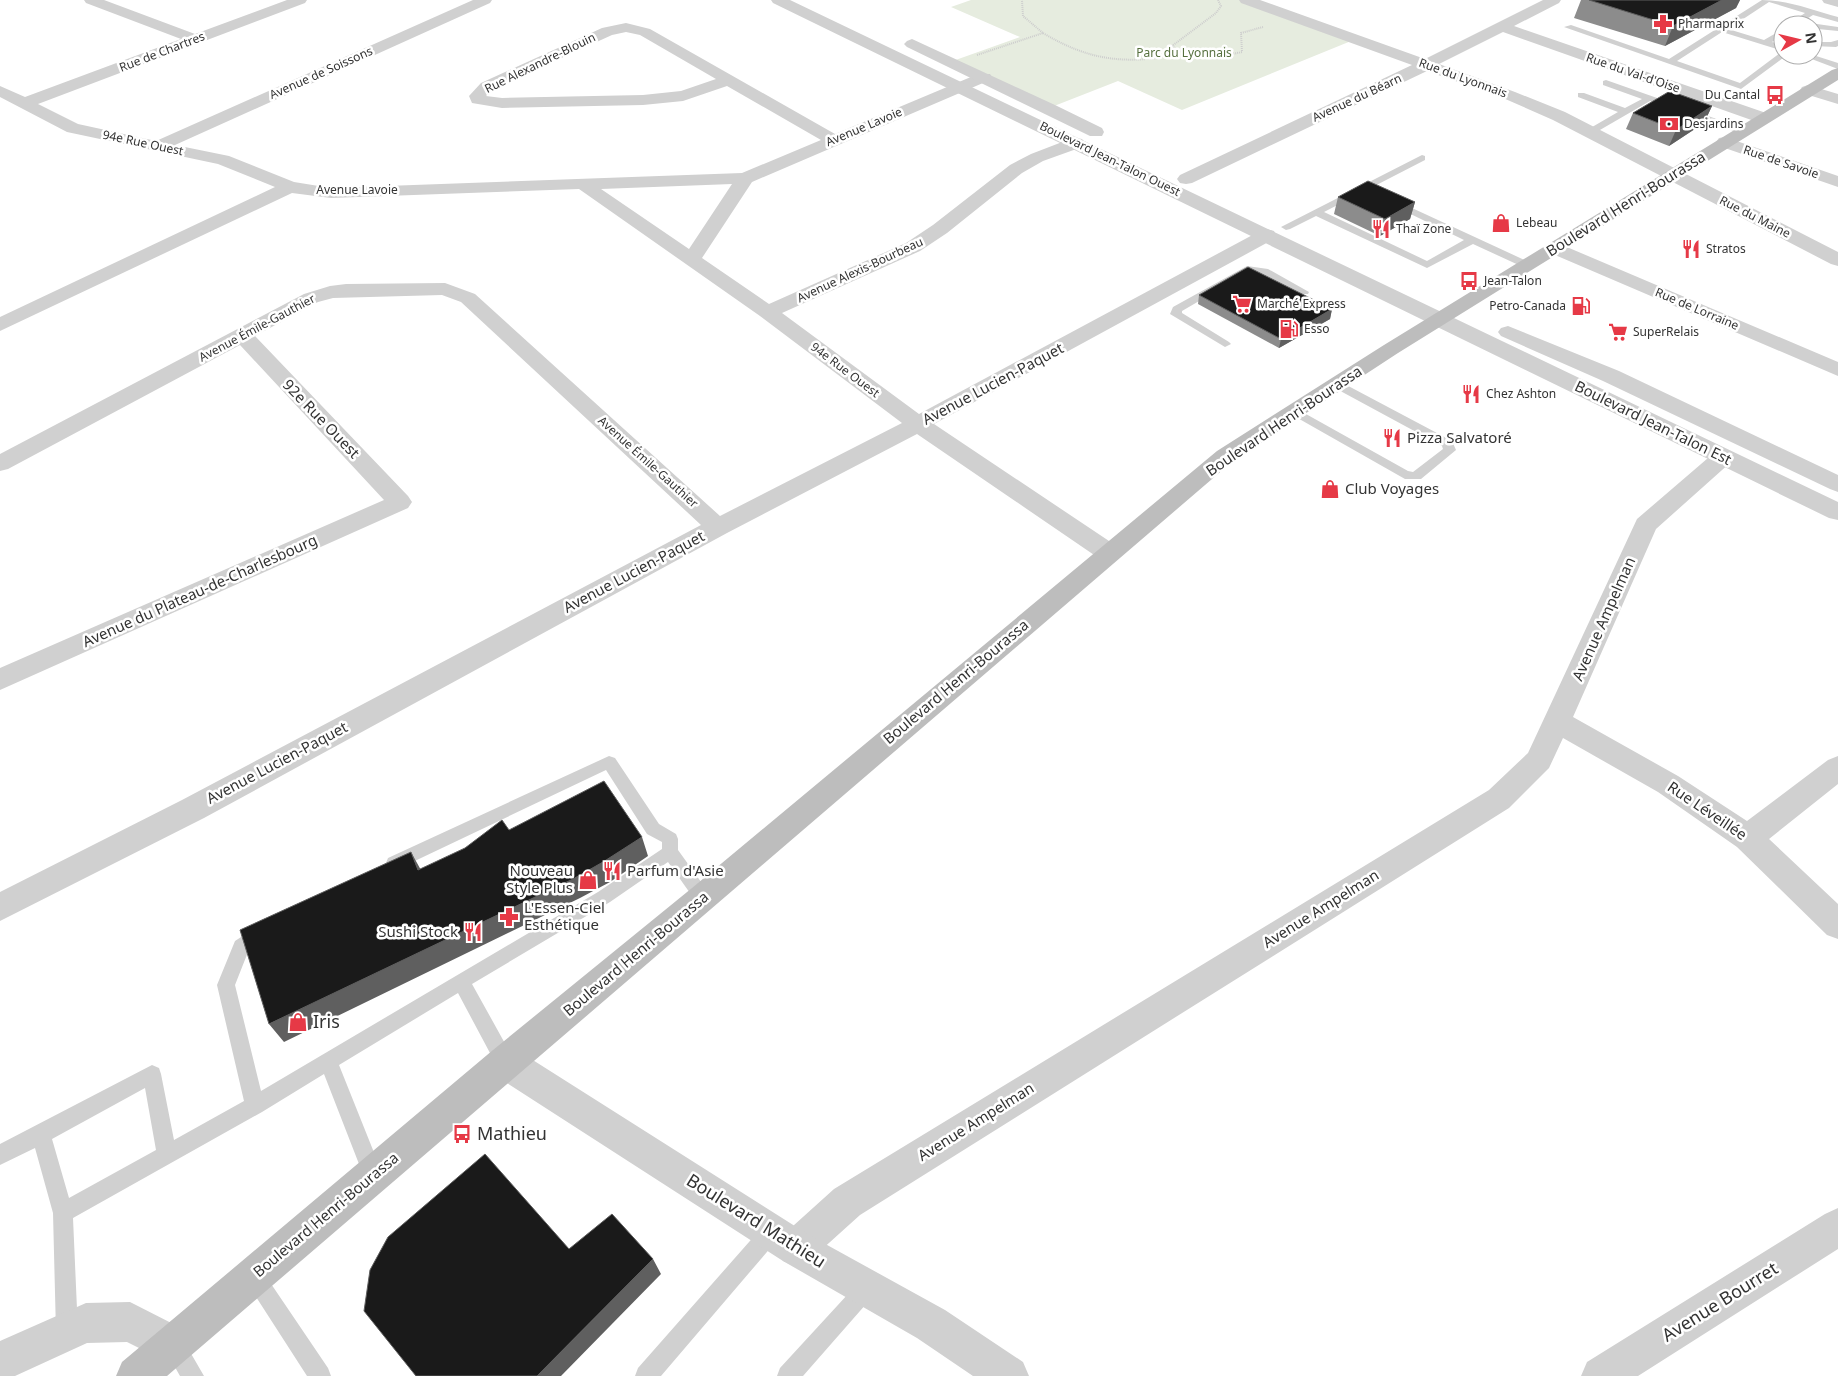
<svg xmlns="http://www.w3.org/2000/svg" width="1838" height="1376" viewBox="0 0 1838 1376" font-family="'Noto Sans',sans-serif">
  <rect width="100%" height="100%" fill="#fff"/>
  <!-- green -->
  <path fill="#e6ecdf" d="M971,0H1246L1356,39L1182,110L1118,81L1049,108L950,62L1020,37L951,7Z"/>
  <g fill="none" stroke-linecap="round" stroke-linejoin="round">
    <!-- path -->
    <path stroke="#cdcdcd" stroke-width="2" stroke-dasharray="1 1" stroke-linecap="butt" d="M1218,0L1221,6L1216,13L1172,46C1192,62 1219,57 1242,52L1241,33L1263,27
      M1043,33C1090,61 1126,65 1180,54
      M977,55L1043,33L1023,16L1022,0"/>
    <!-- service -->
    <path fill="#d0d0d0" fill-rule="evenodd" d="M1762,0C1788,0 1813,10 1838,17V22L1813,15L1797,25H1787L1805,13L1769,2L1728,29L1764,40L1783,29V35L1772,42L1783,45V51L1722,32L1677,61L1740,83L1780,53L1787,55L1741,89L1564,27L1571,25L1669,59Z
      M1817,24L1838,27V31L1818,29L1813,30V25Z
      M1838,40V46L1836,47L1813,46V42H1831Z
      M1801,55H1813L1838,63V69Z
      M1606,80L1745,129L1747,131L1745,133H1739L1650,101L1593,134H1587V130L1618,112L1578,97V93H1584L1625,108L1642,99L1603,85V81Z
      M1422,155L1425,156V160L1324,212L1427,261L1464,240L1390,204L1391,202H1399L1531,263L1532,265L1531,267H1523L1473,244L1427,268L1316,216L1290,229L1286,230L1281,227Z
      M1247,266L1268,269L1309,292L1308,294H1300L1261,274L1249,272L1182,311V313L1229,342L1231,344L1225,347L1170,314L1173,307Z
      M1337,380L1452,441L1456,450L1421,479H1405L1287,412L1293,408L1297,409L1408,471L1413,472L1443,449L1442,446L1333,387L1331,384L1333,381Z
      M609,756L615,758L659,824L676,834L678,839V850L709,893L712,898L709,903L703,905L697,903L668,862L610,902L472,984L512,1056L514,1062L512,1068L505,1071L498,1068L458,993L339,1065L383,1175L380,1182L373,1185L366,1182L324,1074L262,1112L73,1218L78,1332L75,1340L67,1343L59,1340L56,1332L53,1213L35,1148L0,1165V1144L152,1065L159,1068L161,1074L174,1140L244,1101L217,985L235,941L261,924L267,927L270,932L267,937L248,952L235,985L261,1091L598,892L662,849V842L647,834L606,770L400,868L394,870L388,868L386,863L388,858ZM145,1088L156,1150L69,1198L52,1139Z
      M771,1222L778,1225L781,1232L778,1239L661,1376H635L638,1368L764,1225Z
      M254,1265L261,1269L328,1368L331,1376H307L247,1283L243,1276L247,1269Z
      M867,1277L874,1281L878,1288L874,1295L803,1376H777L780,1368L860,1281Z
      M174,1335L182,1338L204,1376H180L163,1346L166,1338Z"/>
    <!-- minor -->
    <path fill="#d0d0d0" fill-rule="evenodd" d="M84,0H104L195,34L287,0H307L305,3L38,104L78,124L156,141L473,0H492L490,3L175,145L229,156L294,182L331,188L742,173L821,140L727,86L683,101L643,105L502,108L472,103L469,96L481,83L602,28L626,23L650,29L835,134L978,74H990L992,77L990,80L752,182L702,258L769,304L906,243L933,225L1010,165L1031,154L1070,139L1076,138L1082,139L1085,143L1082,147L1043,161L1022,173L947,233L920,251L782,313L919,414L1260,231L1267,229L1274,231L1276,235L1274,239L934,424L1118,547L1121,553L1118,559L1109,562L1100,559L917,434L727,533L204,818L0,921V892L182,800L701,525L461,302L442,295L333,298L318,302L255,336L408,496L412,502L408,508L0,690V668L384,500L240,345L8,469L0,471V454L304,294L330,286L346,284L445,283L475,294L720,516L902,423L760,316L579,189L331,198L292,193L0,331V317L275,187L218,164L67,132L0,97V86L25,97L181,39L86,3ZM626,32L640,35L716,79L681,91L643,95L502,98L486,96L493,89L612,35ZM732,184L689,249L601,189Z
      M1239,0H1260L1425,59L1543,0H1561L1559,3L1514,26L1769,114L1771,118L1769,122H1757L1503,32L1439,64L1515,92L1565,112L1838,252V266L1831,264L1553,120L1503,98L1427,71L1192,183L1186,184L1180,183L1177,179L1180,175L1412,65L1241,3Z
      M1822,0H1838V7L1824,3Z
      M1808,85L1838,94V104L1802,93L1800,90L1802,87Z
      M1725,137L1838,176V187L1719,146L1716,142L1719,138Z
      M1555,242L1838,362V376L1548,252L1545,248L1548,244Z
      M1723,450L1731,452L1735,457L1731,462L1656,529L1573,717L1678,776L1747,821L1828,760L1838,756V784L1769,839L1838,904V939L1827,935L1737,847L1658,792L1563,738L1549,768L1509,808L860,1215L809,1261L796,1267L783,1261L777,1248L783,1235L834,1189L1489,790L1528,753L1637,519L1715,452Z
      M1838,1208V1249L1638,1376H1581L1587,1362L1825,1214Z"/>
    <!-- tertiary -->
    <path fill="#d0d0d0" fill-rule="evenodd" d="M771,0H790L1838,502V520L1829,518L773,3Z
      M912,39L1055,105L1102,128L1104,132L1102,136H1090L907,47L904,44L907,41Z
      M1508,326L1619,371L1838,475V492L1830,489L1603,381L1501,336L1498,332L1501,328Z
      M505,1046L517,1050L809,1235L945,1310L1023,1362L1029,1376H973L917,1338L783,1261L493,1074L488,1062L493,1050Z
      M130,1302L187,1331L193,1345L187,1359L173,1365L127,1342L87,1343L15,1376H0V1341L86,1303Z"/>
    <!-- secondary -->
    <path fill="#bdbdbd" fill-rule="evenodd" d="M1838,68V80L1398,353L1233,461L167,1376H116L122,1362L493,1050L692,888L1217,451L1384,345L1832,70Z"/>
  </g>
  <!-- wall -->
  <path fill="#8c8c8c" d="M1581,0H1740L1736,8L1665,46L1574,18Z
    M1712,106L1704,123L1669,146L1626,129L1633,113Z
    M1338,197L1415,202L1410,219L1380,236L1334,214Z
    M1199,295L1332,309L1330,319L1279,348L1198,304Z"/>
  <!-- shaded-wall -->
  <path fill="#5f5f5f" d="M1722,0H1740L1736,8L1665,46L1673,26Z
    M1712,106L1704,123L1669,146L1676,130Z
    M1415,202L1410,219L1380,236L1385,219Z
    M1332,309L1330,319L1279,348L1281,339Z
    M642,837L648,856L610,882L580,898L284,1042L269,1024Z
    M411,852L422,872L418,870Z
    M653,1259L661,1274L561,1376H537Z"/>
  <!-- building -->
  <path fill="#1a1a1a" stroke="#5f5f5f" d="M1589,0H1722L1673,26Z
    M1670,91L1712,106L1676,130L1633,113Z
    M1368,181L1415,202L1385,219L1338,197Z
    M1248,267L1332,309L1281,339L1199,295Z
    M604,781L642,837L603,862L573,879L269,1024L240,930L411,852L418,870L465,848L502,820L509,830Z
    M485,1154L569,1249L612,1214L653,1259L537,1376H416L364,1311L370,1270L388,1237Z"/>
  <!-- icons -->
  <defs>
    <g id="pharmacy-bare" transform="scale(1.5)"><path d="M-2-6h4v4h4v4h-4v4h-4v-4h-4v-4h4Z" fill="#e63946" stroke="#fff" stroke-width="2.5" paint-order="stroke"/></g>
    <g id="bus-bare" transform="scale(1.5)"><path d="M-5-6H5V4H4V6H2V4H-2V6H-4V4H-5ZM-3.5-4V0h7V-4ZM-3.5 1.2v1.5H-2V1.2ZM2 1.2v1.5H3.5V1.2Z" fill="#e63946" stroke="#fff" stroke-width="2.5" paint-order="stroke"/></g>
    <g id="bank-bare" transform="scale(1.5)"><path d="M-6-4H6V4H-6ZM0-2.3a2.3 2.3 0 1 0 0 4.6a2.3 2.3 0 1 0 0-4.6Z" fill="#e63946" stroke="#fff" stroke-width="2.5" paint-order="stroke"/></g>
    <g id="shop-bare" transform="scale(1.5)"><path d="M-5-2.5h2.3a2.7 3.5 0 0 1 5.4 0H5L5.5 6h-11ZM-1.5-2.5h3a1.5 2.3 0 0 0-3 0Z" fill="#e63946" stroke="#fff" stroke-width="2.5" paint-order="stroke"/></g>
    <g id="restaurant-bare" transform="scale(1.5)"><path d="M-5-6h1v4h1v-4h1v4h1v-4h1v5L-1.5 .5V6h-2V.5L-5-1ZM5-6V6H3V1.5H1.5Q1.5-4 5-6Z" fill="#e63946" stroke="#fff" stroke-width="2.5" paint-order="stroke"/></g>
    <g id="supermarket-bare" transform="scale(1.5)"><path d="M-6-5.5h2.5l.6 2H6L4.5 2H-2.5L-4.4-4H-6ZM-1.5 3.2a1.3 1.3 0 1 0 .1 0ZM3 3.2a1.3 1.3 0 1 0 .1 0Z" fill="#e63946" stroke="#fff" stroke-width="2.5" paint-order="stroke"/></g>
    <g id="fuel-bare" transform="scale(1.5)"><path d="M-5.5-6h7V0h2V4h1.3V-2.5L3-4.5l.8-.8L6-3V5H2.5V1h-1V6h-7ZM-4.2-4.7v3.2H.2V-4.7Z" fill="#e63946" stroke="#fff" stroke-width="2.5" paint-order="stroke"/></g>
  </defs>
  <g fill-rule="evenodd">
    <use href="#pharmacy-bare" x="1663" y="24"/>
    <use href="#bus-bare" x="1775" y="95"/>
    <use href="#bank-bare" x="1669" y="124"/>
    <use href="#shop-bare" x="1501" y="223"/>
    <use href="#restaurant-bare" x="1381" y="229"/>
    <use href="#restaurant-bare" x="1691" y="249"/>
    <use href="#bus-bare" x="1469" y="281"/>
    <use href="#supermarket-bare" x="1242" y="304"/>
    <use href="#fuel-bare" x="1581" y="306"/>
    <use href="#fuel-bare" x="1289" y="329"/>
    <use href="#supermarket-bare" x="1618" y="332"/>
    <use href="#restaurant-bare" x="1471" y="394"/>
    <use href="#restaurant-bare" x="1392" y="438"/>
    <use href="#shop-bare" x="1330" y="489"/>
    <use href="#restaurant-bare" x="612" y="871"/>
    <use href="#shop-bare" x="588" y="880"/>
    <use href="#pharmacy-bare" x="509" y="917"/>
    <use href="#restaurant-bare" x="473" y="932"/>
    <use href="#shop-bare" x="298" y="1022"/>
    <use href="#bus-bare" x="462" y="1134"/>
  </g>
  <g text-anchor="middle" stroke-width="5" stroke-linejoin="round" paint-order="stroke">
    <!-- far-poi labels -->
    <g font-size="12" fill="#333" stroke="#fff" text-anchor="start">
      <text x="1678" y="28">Pharmaprix</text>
      <text x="1760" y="99" text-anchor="end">Du Cantal</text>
      <text x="1684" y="128">Desjardins</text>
      <text x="1516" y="227">Lebeau</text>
      <text x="1396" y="233">Thaï Zone</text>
      <text x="1706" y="253">Stratos</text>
      <text x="1484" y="285">Jean-Talon</text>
      <text x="1257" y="308">Marché Express</text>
      <text x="1566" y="310" text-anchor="end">Petro-Canada</text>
      <text x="1304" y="333">Esso</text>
      <text x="1633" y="336">SuperRelais</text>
      <text x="1486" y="398">Chez Ashton</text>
    </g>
    <!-- far-street labels -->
    <g font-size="12" fill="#333" stroke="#fff">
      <text transform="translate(162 52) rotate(-21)" y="4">Rue de Chartres</text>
      <text transform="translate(540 63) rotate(-26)" y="4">Rue Alexandre-Blouin</text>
      <text transform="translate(321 73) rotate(-24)" y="4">Avenue de Soissons</text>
      <text transform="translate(1633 73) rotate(19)" y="4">Rue du Val-d'Oise</text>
      <text transform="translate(1463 78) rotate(20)" y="4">Rue du Lyonnais</text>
      <text transform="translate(1357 98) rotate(-25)" y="4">Avenue du Béarn</text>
      <text transform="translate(864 127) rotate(-23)" y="4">Avenue Lavoie</text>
      <text transform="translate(143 143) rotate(12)" y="4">94e Rue Ouest</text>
      <text transform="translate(1110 159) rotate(26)" y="4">Boulevard Jean-Talon Ouest</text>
      <text transform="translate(1781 162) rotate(19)" y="4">Rue de Savoie</text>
      <text x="357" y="194">Avenue Lavoie</text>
      <text transform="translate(1755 217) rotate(27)" y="4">Rue du Maine</text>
      <text transform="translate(860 270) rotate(-25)" y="4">Avenue Alexis-Bourbeau</text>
      <text transform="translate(1697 309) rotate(23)" y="4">Rue de Lorraine</text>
      <text transform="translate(257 328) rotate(-28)" y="4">Avenue Émile-Gauthier</text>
      <text transform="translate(845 370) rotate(37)" y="4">94e Rue Ouest</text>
      <text transform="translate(648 462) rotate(42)" y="4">Avenue Émile-Gauthier</text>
    </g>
    <!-- far-park labels -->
    <g font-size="12" fill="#56703f" stroke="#fff">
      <text x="1184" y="57">Parc du Lyonnais</text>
    </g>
    <!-- street labels -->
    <g font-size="15" fill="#333" stroke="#fff">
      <text transform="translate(1626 204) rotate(-32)" y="5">Boulevard Henri-Bourassa</text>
      <text transform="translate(993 384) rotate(-28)" y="5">Avenue Lucien-Paquet</text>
      <text transform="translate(321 419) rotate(46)" y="5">92e Rue Ouest</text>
      <text transform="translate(1284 421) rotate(-34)" y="5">Boulevard Henri-Bourassa</text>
      <text transform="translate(1653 423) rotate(26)" y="5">Boulevard Jean-Talon Est</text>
      <text transform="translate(634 572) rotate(-28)" y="5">Avenue Lucien-Paquet</text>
      <text transform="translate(200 591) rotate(-24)" y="5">Avenue du Plateau-de-Charlesbourg</text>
      <text transform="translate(1604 619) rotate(-66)" y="5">Avenue Ampelman</text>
      <text transform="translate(956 682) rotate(-40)" y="5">Boulevard Henri-Bourassa</text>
      <text transform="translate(277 763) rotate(-28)" y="5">Avenue Lucien-Paquet</text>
      <text transform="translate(1707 811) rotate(34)" y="5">Rue Léveillée</text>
      <text transform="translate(1321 909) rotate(-32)" y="5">Avenue Ampelman</text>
      <text transform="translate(636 954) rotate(-40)" y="5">Boulevard Henri-Bourassa</text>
      <text transform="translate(976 1122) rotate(-32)" y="5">Avenue Ampelman</text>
      <text transform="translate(326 1215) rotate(-40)" y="5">Boulevard Henri-Bourassa</text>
    </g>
    <!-- poi labels -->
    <g font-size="15" fill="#333" stroke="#fff" text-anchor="start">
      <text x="1407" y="443">Pizza Salvatoré</text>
      <text x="1345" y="494">Club Voyages</text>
      <text x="573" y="876" text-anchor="end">Nouveau<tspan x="573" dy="17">Style Plus</tspan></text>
      <text x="627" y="876">Parfum d'Asie</text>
      <text x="524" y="913">L'Essen-Ciel<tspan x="524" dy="17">Esthétique</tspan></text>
      <text x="458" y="937" text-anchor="end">Sushi Stock</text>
    </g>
    <!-- near-poi labels -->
    <g font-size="18" fill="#333" stroke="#fff" text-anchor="start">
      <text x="313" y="1028">Iris</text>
      <text x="477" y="1140">Mathieu</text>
    </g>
    <!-- near-street labels -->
    <g font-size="18" fill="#333" stroke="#fff">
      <text transform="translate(756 1221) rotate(32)" y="6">Boulevard Mathieu</text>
      <text transform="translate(1720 1302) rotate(-32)" y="6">Avenue Bourret</text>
    </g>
  </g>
  <!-- north arrow -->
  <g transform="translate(1798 40) rotate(82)"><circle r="24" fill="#ffffff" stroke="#adadad"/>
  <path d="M0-4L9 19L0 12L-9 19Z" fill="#e63946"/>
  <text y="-8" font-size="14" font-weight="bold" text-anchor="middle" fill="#333333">N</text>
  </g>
</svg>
